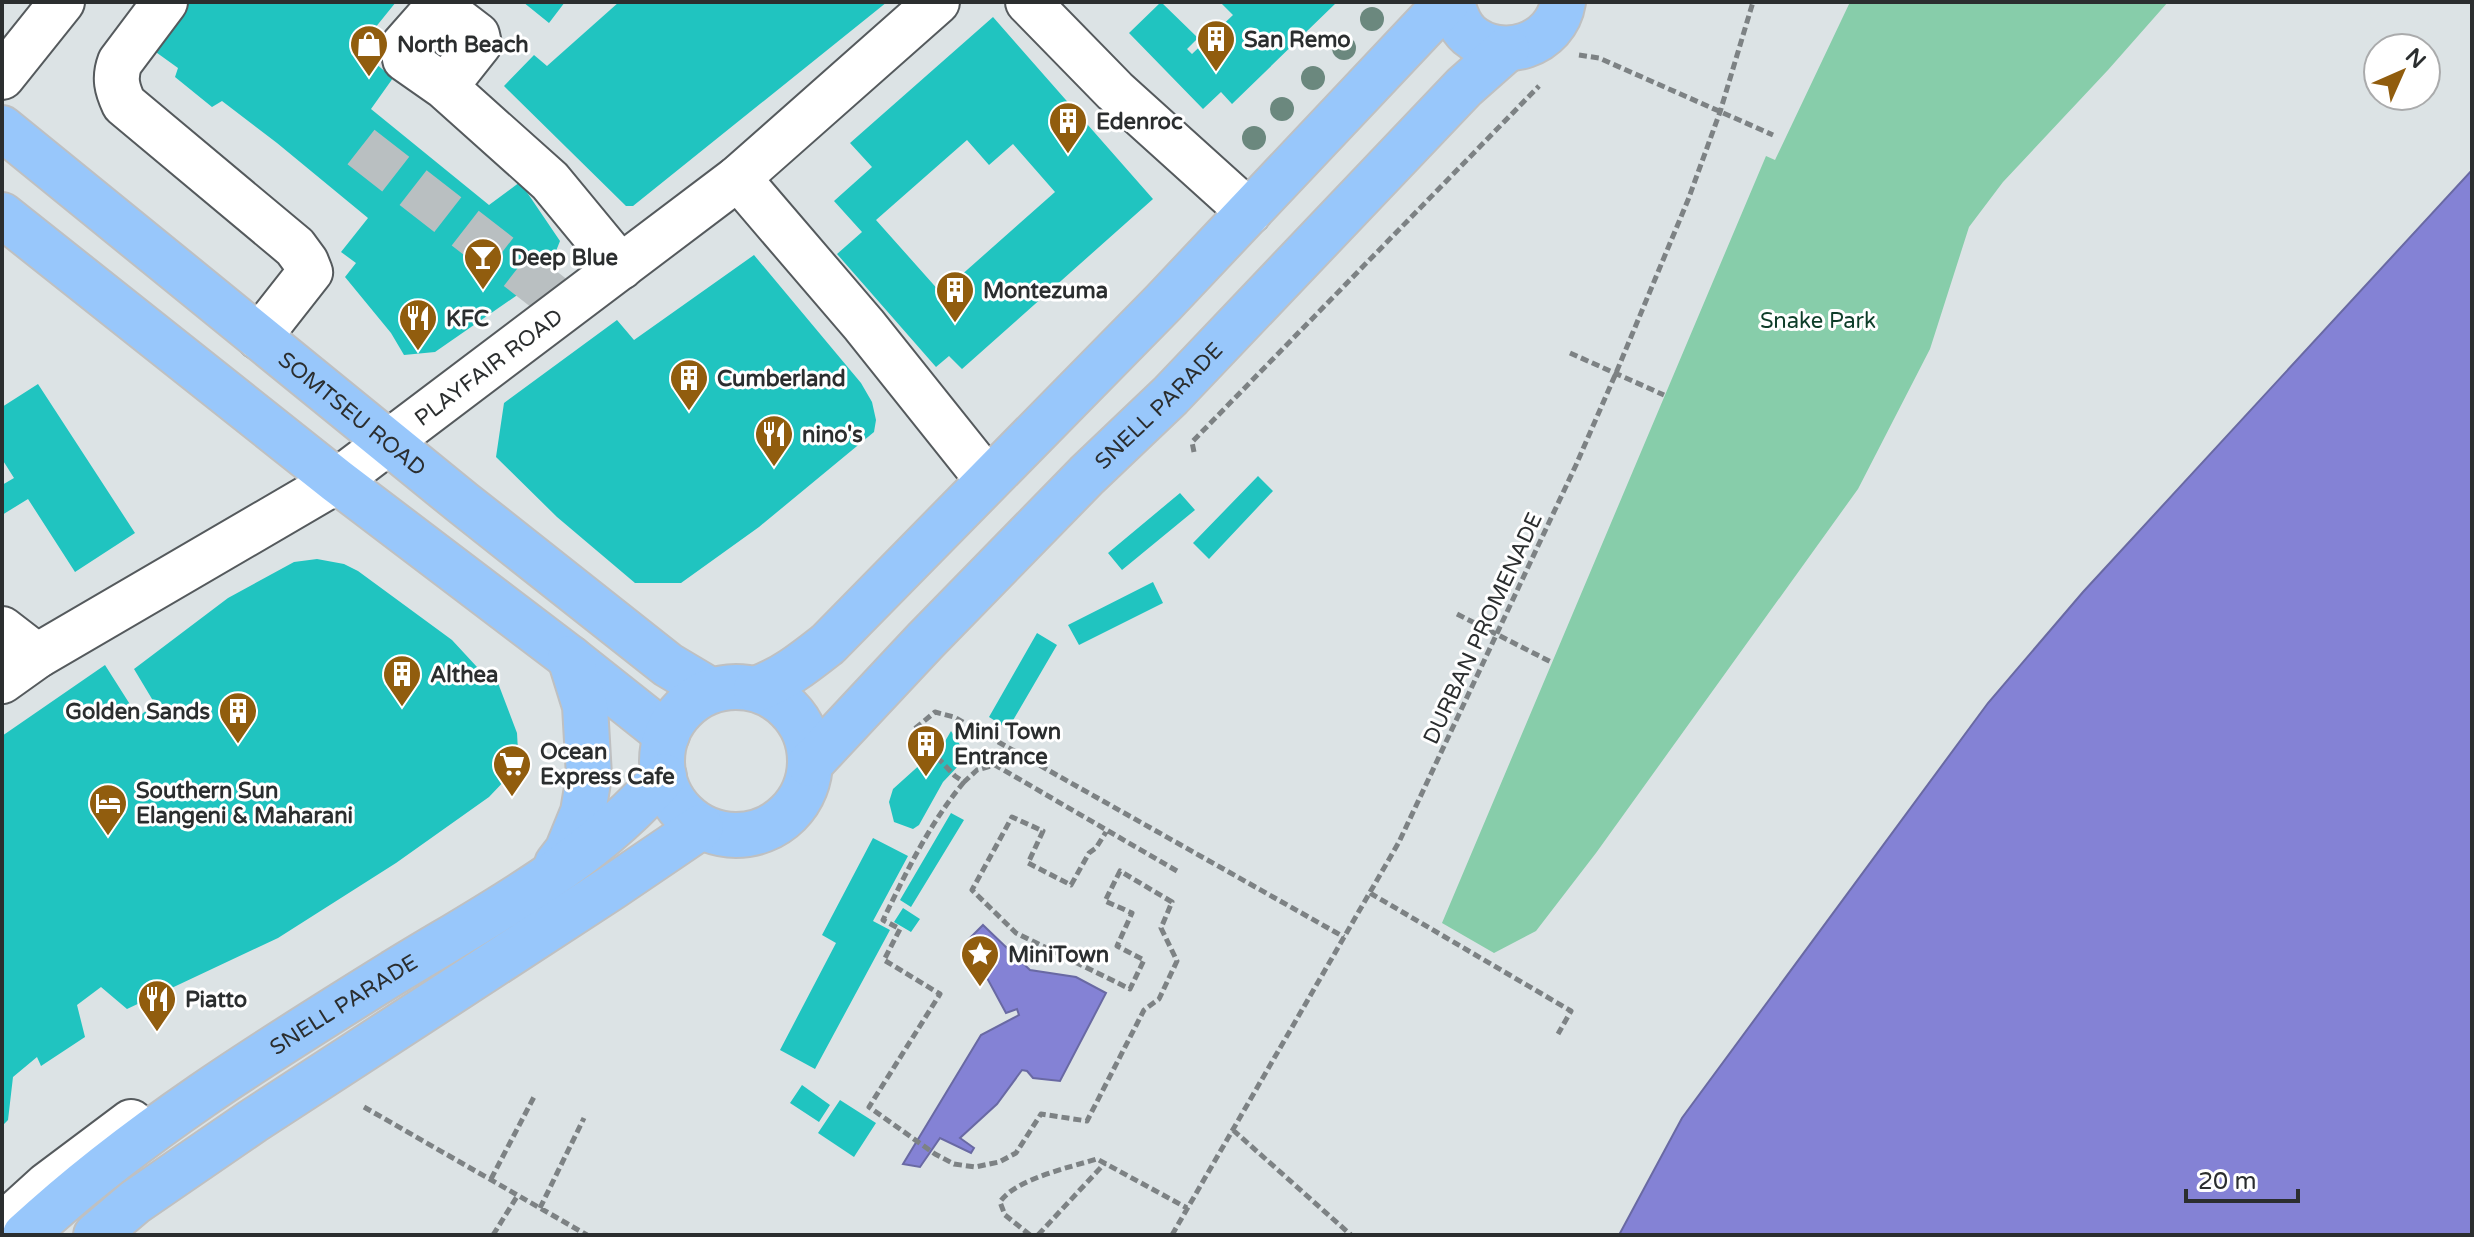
<svg xmlns="http://www.w3.org/2000/svg" width="2474" height="1237" viewBox="0 0 2474 1237" font-family="'Varela Round',sans-serif">
  <rect width="100%" height="100%" fill="#dce3e5"/>
  <!-- green -->
  <path fill="#87cdaa" d="M1850,2H2168L2108,70L2003,182L1969,227L1930,349L1858,489L1596,853L1536,931L1494,953L1442,923L1766,156L1775,160Z"/>
  <!-- water -->
  <path fill="#8482d5" stroke="#6969a3" stroke-width="2" d="M2472,170V1235H1619L1682,1118L1988,703L2083,592Z
    M983,925L1030,970L1076,977L1106,993L1060,1081L1033,1078L1027,1071L1022,1070L997,1104L960,1138L974,1148L971,1153L940,1138L920,1167L903,1164L981,1035L1019,1015L1017,1009L1006,1013L967,941Z"/>
  <!-- building -->
  <path fill="#20c4c0" fill-rule="evenodd" d="M181,2H396L358,49L393,78L371,109L489,205L520,182L560,241L548,271L526,289L435,352L404,355L391,333L345,277L356,263L341,252L368,218L277,143L222,101L212,107L175,77L178,68L146,45Z
    M523,2H565L549,23Z
    M619,2H887L633,206H626L504,86L534,55L547,66Z
    M1161,2L1198,38L1187,49L1192,54L1233,15L1220,2H1337L1232,104L1221,92L1203,109L1129,33Z
    M993,17L1153,199L962,369L949,356L936,367L837,254L862,232L834,201L872,167L850,143ZM967,140L989,165L1013,144L1055,192L941,293L876,220Z
    M754,255L861,383L872,402L876,420L874,432L759,527L681,583H635L557,517L496,457L504,403L617,320L634,340Z
    M38,384L135,533L75,572L28,499L2,515V485L14,478L2,459V407Z
    M1258,476L1273,491L1209,559L1193,543Z
    M1180,493L1195,510L1122,570L1108,553Z
    M317,559L344,564L358,571L452,640L477,667L498,683L517,733L518,751L509,776L489,797L396,863L278,938L127,1009L101,987L77,1005L85,1037L41,1066L37,1057L13,1077L8,1120L2,1126V736L105,665L138,717L155,704L134,669L228,598L294,562Z
    M1153,582L1163,603L1079,645L1068,625Z
    M1037,633L1057,645L1008,729L989,717Z
    M951,731L964,751L957,757L962,762L943,782L919,825L913,829L894,822L889,802L893,789L944,743Z
    M951,813L964,820L911,907L900,900Z
    M873,838L908,856L873,921L890,930L815,1069L780,1050L836,943L822,935Z
    M903,908L920,919L911,932L894,922Z
    M802,1085L830,1105L819,1122L790,1103Z
    M840,1100L876,1123L854,1157L818,1133Z"/>
  <g fill="none" stroke-linecap="round" stroke-linejoin="round">
    <!-- minor-tunnel -->
    <path stroke="#b9bfc1" stroke-width="44" stroke-dasharray="44 22" stroke-linecap="butt" d="M361,147L568,308"/>
    <!-- minor casing -->
    <g stroke="#555a5d" stroke-width="48">
      <g id="minor">
        <path d="M165,2L120,62C114,78 117,89 124,104L295,247L306,262L310,272L259,337"/>
        <path d="M1028,2L1115,91L1249,212"/>
        <path d="M2,77L62,2"/>
        <path d="M445,87L479,44L477,35L443,9L433,12L403,46L405,59L445,87L550,181L621,267"/>
        <path d="M738,178L864,325L987,479"/>
        <path d="M2,629L37,656"/>
        <path id="s1" d="M2,681L37,656L337,481L738,178L937,2"/>
        <path d="M2,1226L47,1185L131,1122"/>
      </g>
    </g>
    <!-- major casing -->
    <g stroke="#bfc0c1" stroke-width="48">
      <g id="major">
        <path d="M1452,2C1455,14 1459,26 1469,35C1502,63 1556,45 1563,2"/>
        <path id="s2" d="M2,128L463,503L668,665L710,690"/>
        <path d="M2,215L337,481L570,658L667,735"/>
        <circle cx="736" cy="761" r="74"/>
        <path d="M756,689C784,679 805,662 828,644L1163,303L1447,2"/>
        <path id="s3" d="M810,764L925,641L1087,475L1170,396L1464,87L1507,49"/>
        <path d="M557,864L567,851L583,812L589,776L585,706L570,658"/>
        <path id="s4" d="M25,1235C136,1132 267,1051 396,971C489,914 592,861 664,776"/>
        <path d="M96,1235L135,1202L253,1121L611,888L701,827"/>
      </g>
    </g>
    <!-- path -->
    <path stroke="#7d8284" stroke-width="5" stroke-dasharray="8 4" stroke-linecap="butt" d="M1579,55L1599,58L1773,135
      M1570,353L1664,395
      M1194,452L1192,442L1539,86
      M1457,614L1551,662
      M964,782C929,824 907,871 883,920L900,929L884,960L940,994L869,1107L935,1154L954,1164L975,1167L999,1162L1016,1153L1041,1114L1087,1121L1144,1010L1159,999L1177,961L1161,928L1172,902L1120,871L1105,901L1132,913L1117,946L1144,960L1130,989L1016,933L972,890L1012,817L1043,831L1028,863L1071,885L1089,853L1096,848L1106,832
      M1177,871L995,765L977,770L964,782L955,776L912,731L935,712L954,717L1344,937
      M1370,893L1571,1011L1558,1034
      M364,1107L587,1235
      M1233,1130L1351,1235
      M491,1179L535,1095
      M540,1208L584,1118
      M493,1235L518,1195
      M1030,1235L1005,1215L1000,1202C1015,1179 1071,1167 1097,1159L1187,1208
      M1038,1235L1105,1163
      M1172,1235L1399,842L1576,465L1616,373L1688,200L1720,112L1753,2"/>
    <!-- minor -->
    <use href="#minor" stroke="#fff" stroke-width="44"/>
    <!-- major -->
    <use href="#major" stroke="#98c7fb" stroke-width="44"/>
  </g>
  <!-- trees -->
  <g fill="#6b887e">
    <circle cx="1372" cy="19" r="12"/>
    <circle cx="1344" cy="48" r="12"/>
    <circle cx="1313" cy="78" r="12"/>
    <circle cx="1282" cy="109" r="12"/>
    <circle cx="1254" cy="138" r="12"/>
  </g>
  <!-- icons -->
  <defs>
    <g id="building-pin" transform="scale(2)"><path d="M0 17L-7.5 6A9.5 9.5 0 1 1 7.5 6Z" fill="#915d0e" stroke="#fff"/><path d="M-4-6H4V6H1V3H-1V6H-4ZM-2.5-4.3h1.7v1.8h-1.7ZM.8-4.3h1.7v1.8H.8ZM-2.5-1h1.7V.8h-1.7ZM.8-1h1.7V.8H.8Z" fill="#fff"/></g>
    <g id="shop-pin" transform="scale(2)"><path d="M0 17L-7.5 6A9.5 9.5 0 1 1 7.5 6Z" fill="#915d0e" stroke="#fff"/><path d="M-5-2.5h2.3a2.7 3.5 0 0 1 5.4 0H5L5.5 6h-11ZM-1.5-2.5h3a1.5 2.3 0 0 0-3 0Z" fill="#fff"/></g>
    <g id="bar-pin" transform="scale(2)"><path d="M0 17L-7.5 6A9.5 9.5 0 1 1 7.5 6Z" fill="#915d0e" stroke="#fff"/><path d="M-6-5H6L.8 .8V4.5H3.5V6h-7V4.5H-.8V.8Z" fill="#fff"/></g>
    <g id="restaurant-pin" transform="scale(2)"><path d="M0 17L-7.5 6A9.5 9.5 0 1 1 7.5 6Z" fill="#915d0e" stroke="#fff"/><path d="M-5-6h1v4h1v-4h1v4h1v-4h1v5L-1.5 .5V6h-2V.5L-5-1ZM5-6V6H3V1.5H1.5Q1.5-4 5-6Z" fill="#fff"/></g>
    <g id="supermarket-pin" transform="scale(2)"><path d="M0 17L-7.5 6A9.5 9.5 0 1 1 7.5 6Z" fill="#915d0e" stroke="#fff"/><path d="M-6-5.5h2.5l.6 2H6L4.5 2H-2.5L-4.4-4H-6ZM-1.5 3.2a1.3 1.3 0 1 0 .1 0ZM3 3.2a1.3 1.3 0 1 0 .1 0Z" fill="#fff"/></g>
    <g id="hotel-pin" transform="scale(2)"><path d="M0 17L-7.5 6A9.5 9.5 0 1 1 7.5 6Z" fill="#915d0e" stroke="#fff"/><path d="M-6-4.5h1.5V1H6V5H4.5V3h-9V5H-6ZM-4 0a1.8 1.8 0 1 1 3.6 0ZM.5 0V-2.5h3Q6-2.5 6 0Z" fill="#fff"/></g>
    <g id="sight-pin" transform="scale(2)"><path d="M0 17L-7.5 6A9.5 9.5 0 1 1 7.5 6Z" fill="#915d0e" stroke="#fff"/><path d="M0-6L1.8-2.2L6-1.7L2.9 1.2L3.7 5.4L0 3.3L-3.7 5.4L-2.9 1.2L-6-1.7L-1.8-2.2Z" fill="#fff"/></g>
  </defs>
  <g fill-rule="evenodd">
    <use href="#building-pin" x="1216" y="39"/>
    <use href="#shop-pin" x="369" y="44"/>
    <use href="#building-pin" x="1068" y="121"/>
    <use href="#bar-pin" x="483" y="257"/>
    <use href="#building-pin" x="955" y="290"/>
    <use href="#restaurant-pin" x="418" y="318"/>
    <use href="#building-pin" x="689" y="378"/>
    <use href="#restaurant-pin" x="774" y="434"/>
    <use href="#building-pin" x="402" y="674"/>
    <use href="#building-pin" x="238" y="711"/>
    <use href="#building-pin" x="926" y="744"/>
    <use href="#supermarket-pin" x="512" y="764"/>
    <use href="#hotel-pin" x="108" y="803"/>
    <use href="#sight-pin" x="980" y="954"/>
    <use href="#restaurant-pin" x="157" y="999"/>
  </g>
  <g text-anchor="middle" stroke-width="6" stroke-linejoin="round" paint-order="stroke">
    <!-- poi labels -->
    <g font-size="22" font-weight="bold" fill="#2b2e2f" stroke="#fff" text-anchor="start">
      <text x="1244" y="47">San Remo</text>
      <text x="397" y="52">North Beach</text>
      <text x="1096" y="129">Edenroc</text>
      <text x="511" y="265">Deep Blue</text>
      <text x="983" y="298">Montezuma</text>
      <text x="446" y="326">KFC</text>
      <text x="717" y="386">Cumberland</text>
      <text x="802" y="442">nino's</text>
      <text x="430" y="682">Althea</text>
      <text x="210" y="719" text-anchor="end">Golden Sands</text>
      <text x="954" y="739">Mini Town<tspan x="954" dy="25">Entrance</tspan></text>
      <text x="540" y="759">Ocean<tspan x="540" dy="25">Express Cafe</tspan></text>
      <text x="136" y="798">Southern Sun<tspan x="136" dy="25">Elangeni &amp; Maharani</tspan></text>
      <text x="1008" y="962">MiniTown</text>
      <text x="185" y="1007">Piatto</text>
    </g>
    <!-- park labels -->
    <g font-size="22" fill="#0e3d29" stroke="#fff">
      <text x="1818" y="328">Snake Park</text>
    </g>
    <!-- street labels -->
    <g font-size="22" fill="#2b2e2f" stroke="#fff">
      <text dy="8" stroke="none"><textPath href="#s1" startOffset="580">PLAYFAIR ROAD</textPath></text>
      <text dy="8" stroke="none"><textPath href="#s3" startOffset="500">SNELL PARADE</textPath></text>
      <text dy="8" stroke="none"><textPath href="#s2" startOffset="452">SOMTSEU ROAD</textPath></text>
      <text transform="translate(1482 628) rotate(-65)" y="8">DURBAN PROMENADE</text>
      <text dy="8" stroke="none"><textPath href="#s4" startOffset="394">SNELL PARADE</textPath></text>
    </g>
  </g>
  <!-- border -->
  <rect width="2474" height="1237" fill="none" stroke="#2b2e2f" stroke-width="8"/>
  <!-- north arrow -->
  <g transform="translate(2402 72) rotate(45)"><circle r="38" fill="#ffffff" stroke="#aaabac" stroke-width="2"/>
  <path d="M0-6L14 30L0 20L-14 30Z" fill="#915d0e"/>
  <text y="-12" font-size="22" font-weight="bold" text-anchor="middle" fill="#2b2e2f">N</text>
  </g>
  <!-- scale -->
  <path d="M2186 1189v12h112v-12" fill="none" stroke="#2b2e2f" stroke-width="4"/>
  <text x="2198" y="1189" font-size="24" fill="#2b2e2f" stroke="#ffffff" stroke-width="6" paint-order="stroke">20 m</text>
</svg>
